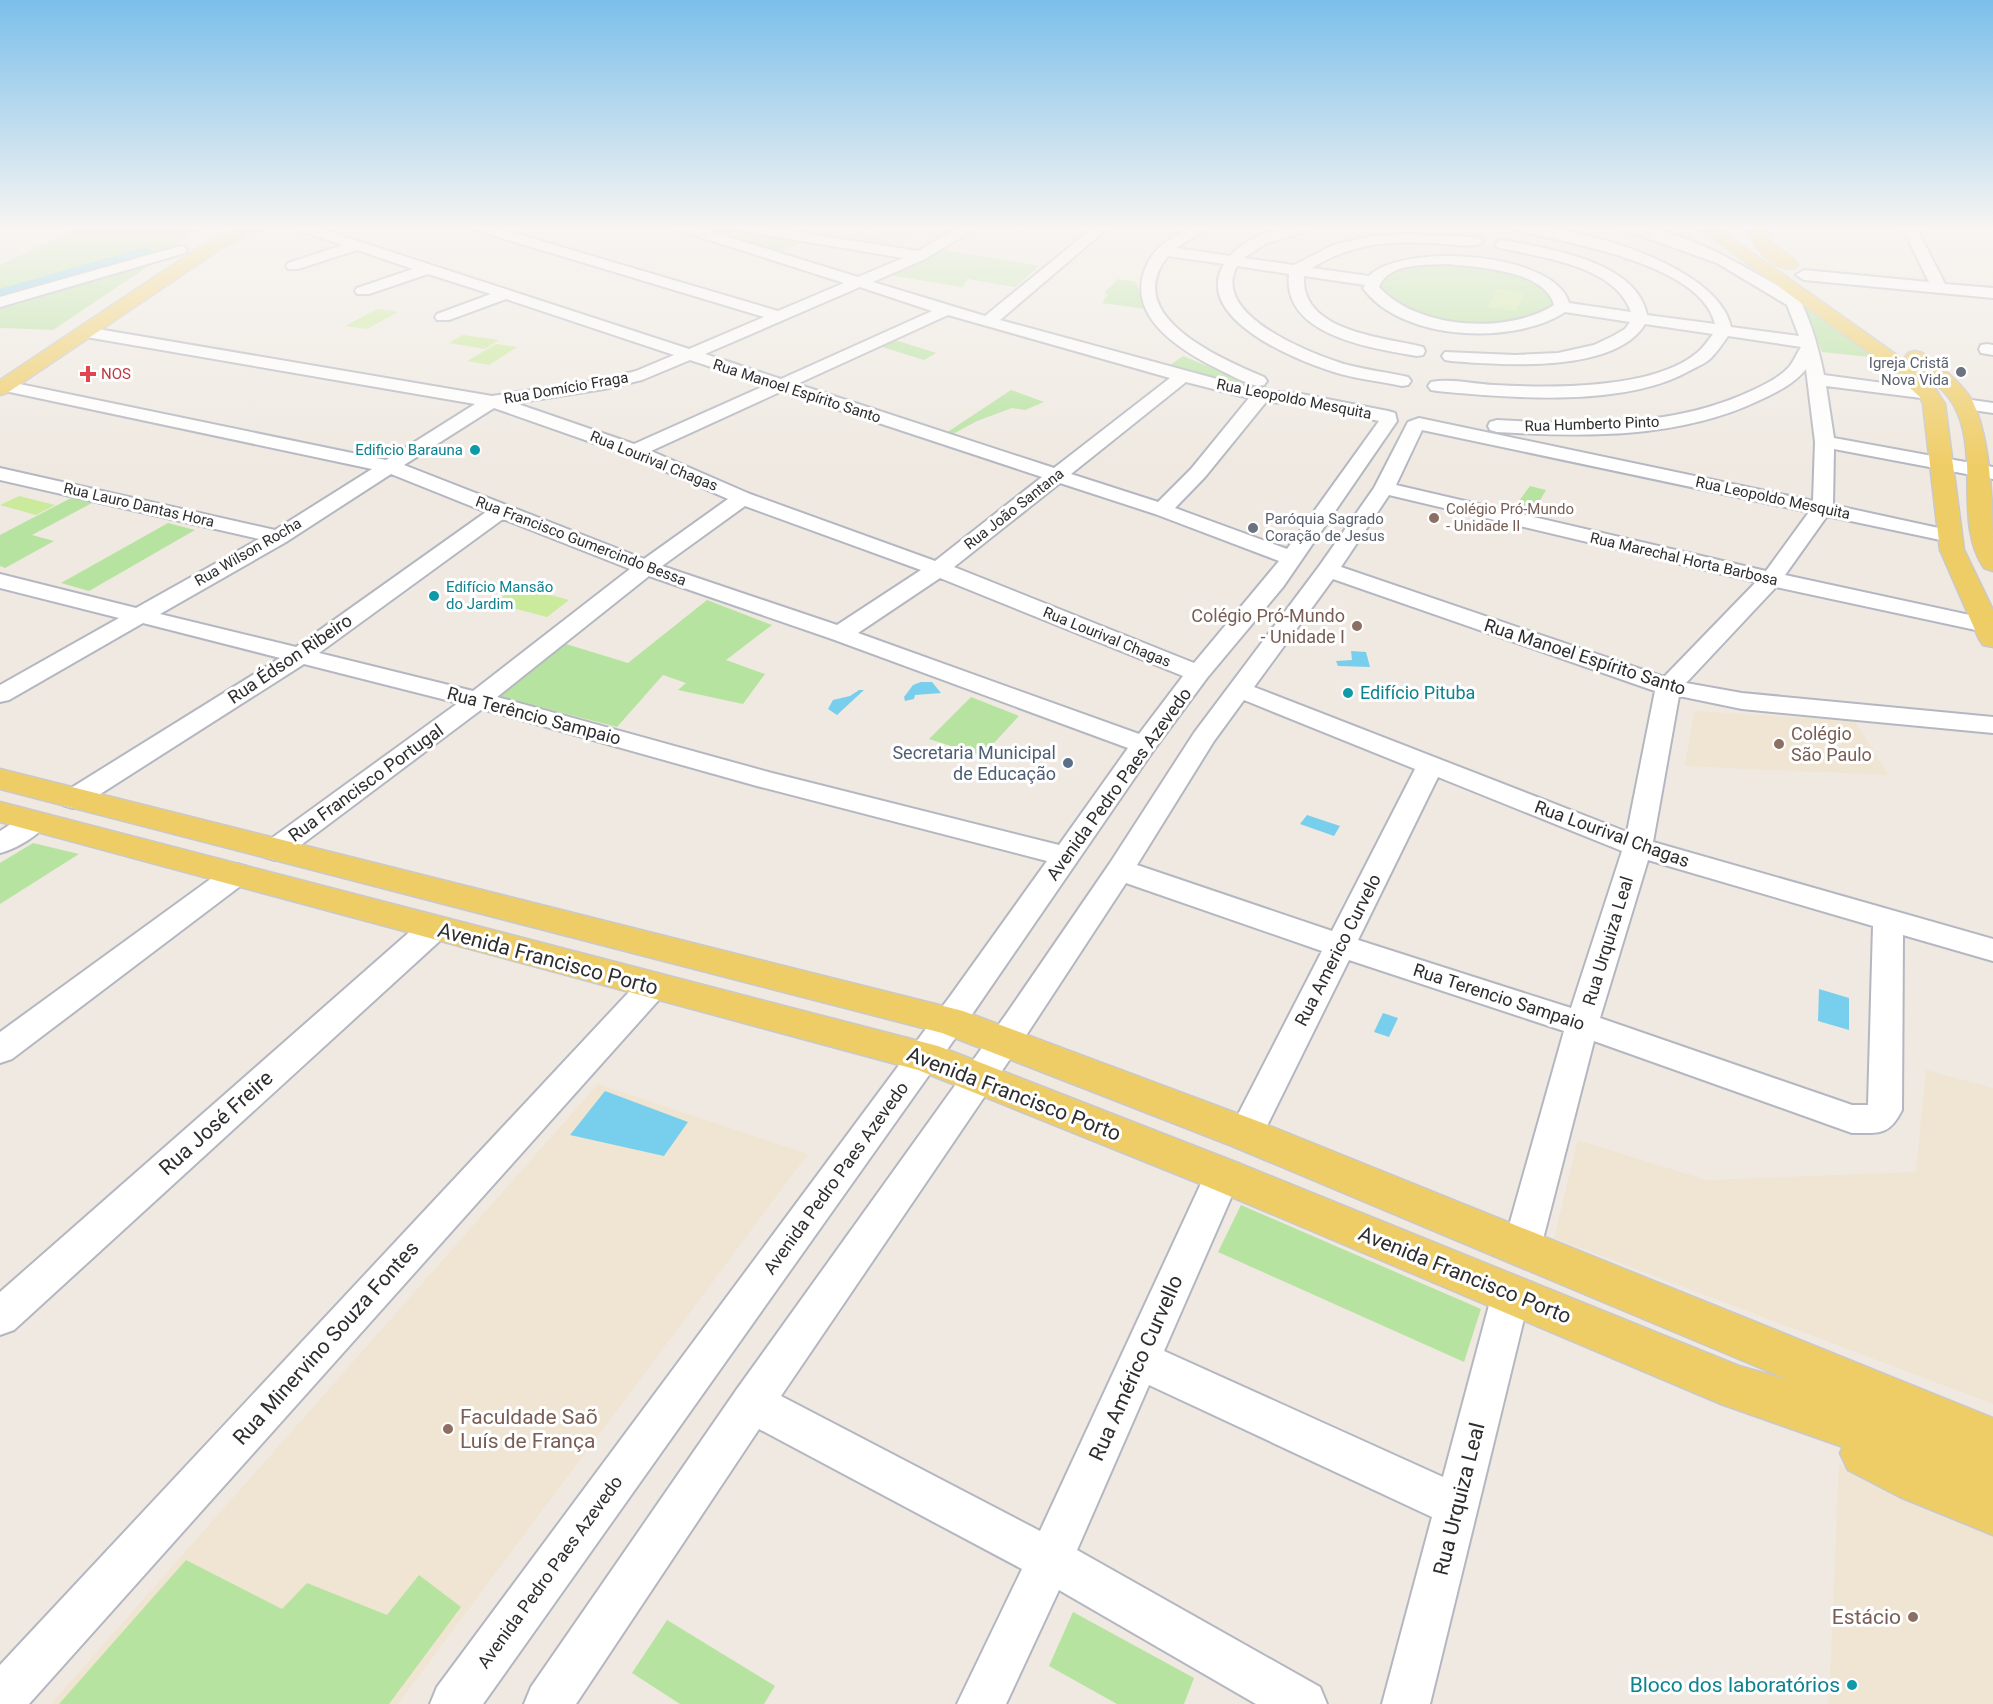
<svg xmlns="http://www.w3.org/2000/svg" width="1993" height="1704" viewBox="0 0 1993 1704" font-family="Roboto,sans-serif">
  <rect width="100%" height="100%" fill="#efe9e1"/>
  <!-- education -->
  <path fill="#efe5d2" d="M771,227H871L851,239Z
    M879,227H954L940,236L915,232L895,246L863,240L882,228Z
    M1694,711L1855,721L1888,775L1685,766Z
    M1926,1070L1993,1088V1404L1554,1238L1578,1140L1706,1180L1916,1172Z
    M598,1084L808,1154L398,1704H51Z
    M1839,1464L1993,1528V1704H1829Z"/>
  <!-- green -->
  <path fill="#b7e3a0" d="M81,227H207L190,233L166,253L0,298V265Z
    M711,227H723L807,241L778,253L701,230Z
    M945,250L1039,266L1015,287L968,279L962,287L889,275Z
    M156,261L53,330L0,328V306Z
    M1435,261L1495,266L1544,283L1558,306L1550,315L1479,326L1420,317L1381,299L1376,279L1388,270Z
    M1118,279L1136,282L1145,309L1102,303L1108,294L1104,293Z
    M1802,301L1878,358L1822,352Z
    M895,340L936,353L924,360L879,346Z
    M1183,356L1227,374L1265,385L1273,393L1268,394L1165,369Z
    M1011,390L1044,402L1025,410L1012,408L977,421L951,435L946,433Z
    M1530,486L1546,490L1532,514L1513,509Z
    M71,498L92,503L32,535L54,541L5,568L0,566V535Z
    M168,523L195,530L89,591L61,583Z
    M707,600L772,625L726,660L765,674L743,704L678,690L686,683L663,675L617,727L497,696L566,644L628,663Z
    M971,697L1019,716L982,756L929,739Z
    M33,843L79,854L0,904V863Z
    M1241,1205L1481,1309L1464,1362L1218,1252Z
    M186,1560L282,1609L307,1583L387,1615L419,1575L461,1607L389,1704H59Z
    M1073,1612L1194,1678L1184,1704H1117L1049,1666Z
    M667,1620L775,1686L764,1704H680L632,1673Z"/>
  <!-- pitch -->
  <path fill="#caea9c" d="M1497,289L1525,293L1516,311L1488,307Z
    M377,309L398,312L367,329L345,326Z
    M463,335L499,340L485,349L449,343Z
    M496,344L517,347L489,365L467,361Z
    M19,496L55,505L36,515L0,505Z
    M516,586L569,600L547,617L494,603Z"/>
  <!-- water -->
  <path fill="#78cfed" d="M1351,651L1366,652L1370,667L1338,666L1336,661L1352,660Z
    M921,682H932L941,693L915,695L914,699L905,701L904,697L913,685Z
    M859,690H864L837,715L828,709L833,700L850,696Z
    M1307,815L1340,826L1334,836L1300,824Z
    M1819,989L1849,998V1030L1818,1021Z
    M1383,1013L1398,1018L1389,1037L1374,1032Z
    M605,1091L688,1122L664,1156L570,1135Z"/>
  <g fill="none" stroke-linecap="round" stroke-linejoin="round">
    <!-- canal -->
    <path fill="#78cfed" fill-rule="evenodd" d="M146,247L152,251L150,254L0,297V289Z"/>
    <!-- minor casing -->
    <g stroke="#b4b7c1" stroke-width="4">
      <path id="minor" d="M295,227H315L689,349L764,317L475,230L473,227H494L778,311L844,283L678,230L676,227H696L858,277L903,258L742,231L735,227H766L918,251L959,227H975L973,230L925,259L873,282L985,316L1094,227H1109L1000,320L1261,391L1296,393L1388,411L1395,413L1397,421L1283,587L1207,678L1153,751L973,1013L483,1704H430L437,1687L951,995L1047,861L757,786L482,709L285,857L275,860L265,857L261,850L265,843L458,703L304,664L83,805L73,808L63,805L59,799L63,793L280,658L143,623L9,700L0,702V685L119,618L0,588V574L136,608L259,539L0,480V468L275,530L372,469L5,391L0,390V382L5,381L386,460L475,404L86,337L78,332L86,327L492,396L604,379L636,371L674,355L506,299L449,320H437L435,317L437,314L491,294L428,274L369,294H357L355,291L357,288L413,269L357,250L298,269H288L286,266L288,263L343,245L297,230ZM860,287L932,311L781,379L705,354ZM948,315L1170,378L1054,468L797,384ZM690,360L766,385L634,444L515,403L604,389L642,380ZM1186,382L1249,398L1191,469L1158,502L1071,474ZM782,391L1042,477L935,561L750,494L651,451ZM1266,402L1296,403L1379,421L1287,549L1175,508L1205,477ZM494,408L628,455L728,499L644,559L404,465ZM391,474L486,512L296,647L160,614L286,542ZM1060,483L1155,514L1279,561L1194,663L954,567ZM745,506L921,570L837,625L662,566ZM503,519L630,569L473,691L319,653ZM649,576L832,639L1128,748L1059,845L772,773L497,697ZM940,578L1183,676L1139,734L858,633Z
        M1192,227H1210L1176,248L1230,256C1251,233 1283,227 1313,227L1311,230L1265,244L1244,258L1294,265L1333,245L1371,236L1406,234L1476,237L1483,241L1481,244C1467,248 1449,244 1434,243C1388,241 1352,243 1312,268L1369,276C1403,242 1555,252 1569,303L1631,312C1614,264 1540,258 1497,247L1495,244L1502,240C1546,248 1637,261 1647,315L1715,324C1701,263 1566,243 1516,230L1514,227C1569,222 1718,264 1731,327L1799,336L1787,305L1717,263L1625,230L1623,227C1671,223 1737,262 1778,286L1774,280L1777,277H1787C1807,307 1817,340 1824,375L1935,390L1938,394L1935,398L1929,399L1826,386L1834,438L1993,467V479L1834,449L1833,505L1957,532L1961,536L1957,540L1950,542L1827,516L1785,575L1993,620V630L1985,632L1776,587L1686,683L1742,693L1993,717V733L1742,709L1679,696L1653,842L1993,939V961L1903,935L1902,1110C1889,1136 1879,1133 1852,1133L1594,1041L1541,1247L1535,1259L1522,1264L1509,1259L1503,1247L1564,1031L1349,960L1258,1144L1246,1148L1234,1144L1228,1134L1322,951L1126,883L1029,1031L781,1396L1040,1531L1210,1164L1223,1160L1236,1164L1241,1175L1164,1351L1443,1477L1492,1294L1497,1282L1511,1276L1525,1282L1530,1294L1430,1704H1382L1432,1517L1149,1385L1077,1550L1320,1687L1327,1704H1256L1059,1590L1006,1704H957L1022,1569L759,1429L576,1704H524L531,1687L737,1389L1007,1013L1110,863L1194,733L1320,565L1374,488L1408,422L1419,418L1813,501L1815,442L1806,369C1794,384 1777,392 1760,400C1679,439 1585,437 1497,432L1490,430L1488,426L1490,422L1497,420C1582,425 1672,428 1751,391C1764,385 1779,378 1789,367C1794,361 1797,353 1801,347L1728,336C1723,343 1718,351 1711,358C1706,363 1698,366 1691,370C1625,408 1511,398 1437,391L1431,390L1428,386L1431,382C1450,378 1475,384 1494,385C1550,388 1654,390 1698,352C1704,347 1708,340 1713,334L1645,324C1615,374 1501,365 1451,361L1445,360L1442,356L1445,352L1515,355L1558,353L1594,345L1613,336L1625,329L1630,322L1565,312C1513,346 1401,341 1363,288L1365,285L1304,276C1300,332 1383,337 1423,347L1425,351L1423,355L1417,356C1372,348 1282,336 1289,274L1237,266C1210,315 1310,353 1344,364C1365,370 1387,372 1408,377L1411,381L1408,385L1402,386C1379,381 1356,379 1334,372C1295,360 1192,318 1224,264L1168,256C1119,316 1222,359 1264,377L1267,381L1264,385L1258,386C1245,383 1232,376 1220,370C1183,352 1128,319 1144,272C1151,249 1171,236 1192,227ZM1446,264C1477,267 1545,270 1554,305C1507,335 1417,329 1379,287C1388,263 1424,265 1446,264ZM1422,430L1809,512L1766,571L1396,485ZM1389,495L1756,582L1664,677L1341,567ZM1333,579L1655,691L1627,832L1254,687ZM1244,700L1415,769L1332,931L1137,865L1214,741ZM1438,777L1622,851L1571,1008L1358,940ZM1648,860L1873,926L1868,1105H1852L1600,1018Z
        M1902,227H1916L1945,284L1993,288V298L1804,280L1796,275L1804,270L1929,282Z
        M180,246L185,247L187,250L185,253L0,307V297Z
        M1987,344L1993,345V355L1981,353L1979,349L1981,345Z
        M1965,399L1993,403V413L1959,408L1956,404L1959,400Z
        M35,812L45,815L49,821C40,835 16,849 0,853V831L25,815Z
        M237,864L247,867L252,874L247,881L12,1059L0,1063V1032L227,867Z
        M433,918L444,921L448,929L444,937L14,1330L0,1335V1292L422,921Z
        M653,974L664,978L669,986L664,994L29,1704H0V1665L642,978Z"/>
    </g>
    <!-- major casing -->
    <g stroke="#c9c9c9" stroke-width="3">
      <path id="major" d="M241,227H262L260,230L222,248L7,393L0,395V380L210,240Z
        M1698,227H1716L1894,353L1936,390L1945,404L1964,550L1993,610V647L1983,645L1979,639L1940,550L1923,404L1920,397L1880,361Z
        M1749,227H1765L1769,241L1795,260L1798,264L1795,268C1775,273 1750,246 1749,227Z
        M1915,351L1922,353C1941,367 1959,380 1972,400C1993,443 1993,520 1993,571L1984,568C1955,526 1978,462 1958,414C1945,382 1921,379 1905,357L1908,353Z
        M0,769L963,1011L1260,1122L1993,1418V1535L1900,1497L1848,1470L1840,1453L1843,1447L1721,1404L1208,1187L918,1070L0,822V802L938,1046L1238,1163L1739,1366L1789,1380L1232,1146L942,1033L0,789Z"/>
    </g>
    <!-- minor -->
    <use href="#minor" fill="#fff" fill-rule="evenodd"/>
    <!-- major -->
    <use href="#major" fill="#efcd66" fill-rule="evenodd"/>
  </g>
  <!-- sky -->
  <linearGradient id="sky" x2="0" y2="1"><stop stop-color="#7bbfea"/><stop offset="0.49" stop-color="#f8f5f2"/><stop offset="1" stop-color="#f8f5f2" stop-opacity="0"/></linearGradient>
  <rect width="1993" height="465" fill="url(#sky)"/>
  <!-- markers -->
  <g fill="#6b7280" stroke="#fff" stroke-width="2">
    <circle cx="1961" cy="372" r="6"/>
    <circle cx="1253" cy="528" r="6"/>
  </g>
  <path fill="#e0444e" stroke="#fff" stroke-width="2" d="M85 365h6v6h6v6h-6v6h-6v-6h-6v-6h6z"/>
  <g fill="#0f9aa8" stroke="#fff" stroke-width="2">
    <circle cx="475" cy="450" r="6"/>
    <circle cx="434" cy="596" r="6"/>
    <circle cx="1348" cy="693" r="6"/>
    <circle cx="1852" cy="1685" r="6"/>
  </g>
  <g fill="#8d6e63" stroke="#fff" stroke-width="2">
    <circle cx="1434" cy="518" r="6"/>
    <circle cx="1357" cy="626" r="6"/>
    <circle cx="1779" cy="744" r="6"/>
    <circle cx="448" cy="1429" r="6"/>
    <circle cx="1913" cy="1617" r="6"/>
  </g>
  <circle fill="#5c6f8a" stroke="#fff" stroke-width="2" cx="1068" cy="763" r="6"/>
  <g text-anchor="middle" stroke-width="6" stroke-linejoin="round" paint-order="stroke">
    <!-- far-worship labels -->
    <g font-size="15" fill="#5b616d" stroke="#fff" text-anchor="end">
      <text x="1949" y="368">Igreja Cristã<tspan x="1949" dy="17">Nova Vida</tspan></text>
      <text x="1265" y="524" text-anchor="start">Paróquia Sagrado<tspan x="1265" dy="17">Coração de Jesus</tspan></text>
    </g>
    <!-- far-health labels -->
    <g font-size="15" fill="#be3a42" stroke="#fff" text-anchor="start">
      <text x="101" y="379">NOS</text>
    </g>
    <!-- far-street labels -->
    <g font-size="15" fill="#2e2e2e" stroke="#fff">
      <text transform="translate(566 388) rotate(-10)" y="5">Rua Domício Fraga</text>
      <text transform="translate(797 391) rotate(18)" y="5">Rua Manoel Espírito Santo</text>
      <text transform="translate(1294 399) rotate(11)" y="5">Rua Leopoldo Mesquita</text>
      <text transform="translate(1592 424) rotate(-2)" y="5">Rua Humberto Pinto</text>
      <text transform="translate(654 461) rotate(22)" y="5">Rua Lourival Chagas</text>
      <text transform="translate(1773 498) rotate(12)" y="5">Rua Leopoldo Mesquita</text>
      <text transform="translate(139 505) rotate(13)" y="5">Rua Lauro Dantas Hora</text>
      <text transform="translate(1014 509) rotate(-38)" y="5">Rua João Santana</text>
      <text transform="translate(581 541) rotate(21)" y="5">Rua Francisco Gumercindo Bessa</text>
      <text transform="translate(248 552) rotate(-30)" y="5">Rua Wilson Rocha</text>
      <text transform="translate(1684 559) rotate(13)" y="5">Rua Marechal Horta Barbosa</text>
      <text transform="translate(1107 637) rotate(22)" y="5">Rua Lourival Chagas</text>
    </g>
    <!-- far-culture labels -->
    <g font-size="15" fill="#0d838f" stroke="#fff" text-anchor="end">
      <text x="463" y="455">Edificio Barauna</text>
      <text x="446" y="592" text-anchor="start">Edifício Mansão<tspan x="446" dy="17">do Jardim</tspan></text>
    </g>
    <!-- far-education labels -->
    <g font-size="15" fill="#785e54" stroke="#fff" text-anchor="start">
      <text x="1446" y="514">Colégio Pró-Mundo<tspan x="1446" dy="17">- Unidade II</tspan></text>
    </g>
    <!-- education labels -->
    <g font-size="18" fill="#785e54" stroke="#fff" text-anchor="end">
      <text x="1345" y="622">Colégio Pró-Mundo<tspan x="1345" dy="21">- Unidade I</tspan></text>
      <text x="1791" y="740" text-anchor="start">Colégio<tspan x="1791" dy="21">São Paulo</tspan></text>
    </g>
    <!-- street labels -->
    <g font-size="18" fill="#2e2e2e" stroke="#fff">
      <text transform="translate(1585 657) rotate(18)" y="6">Rua Manoel Espírito Santo</text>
      <text transform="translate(290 659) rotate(-34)" y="6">Rua Édson Ribeiro</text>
      <text transform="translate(534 716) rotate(15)" y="6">Rua Terêncio Sampaio</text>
      <text transform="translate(366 783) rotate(-36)" y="6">Rua Francisco Portugal</text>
      <text transform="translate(1119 784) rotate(-54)" y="6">Avenida Pedro Paes Azevedo</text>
      <text transform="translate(1612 834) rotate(20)" y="6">Rua Lourival Chagas</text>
      <text transform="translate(1608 941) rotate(-73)" y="6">Rua Urquiza Leal</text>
      <text transform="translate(1338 950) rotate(-63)" y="6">Rua Americo Curvelo</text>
      <text transform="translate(1499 997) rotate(18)" y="6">Rua Terencio Sampaio</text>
      <text transform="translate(836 1178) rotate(-54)" y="6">Avenida Pedro Paes Azevedo</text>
      <text transform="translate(550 1572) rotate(-54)" y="6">Avenida Pedro Paes Azevedo</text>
    </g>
    <!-- culture labels -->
    <g font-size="18" fill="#0d838f" stroke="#fff" text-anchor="start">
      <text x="1360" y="699">Edifício Pituba</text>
    </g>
    <!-- service labels -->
    <g font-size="18" fill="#4e5e75" stroke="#fff" text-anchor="end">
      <text x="1056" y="759">Secretaria Municipal<tspan x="1056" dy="21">de Educação</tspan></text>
    </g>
    <!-- near-street labels -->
    <g font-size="21" fill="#2e2e2e" stroke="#fff">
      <text transform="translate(548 959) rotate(15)" y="7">Avenida Francisco Porto</text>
      <text transform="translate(1014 1094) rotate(21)" y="7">Avenida Francisco Porto</text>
      <text transform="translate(216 1123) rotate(-42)" y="7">Rua José Freire</text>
      <text transform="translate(1465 1275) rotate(22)" y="7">Avenida Francisco Porto</text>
      <text transform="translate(326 1343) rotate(-48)" y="7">Rua Minervino Souza Fontes</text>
      <text transform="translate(1136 1368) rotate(-66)" y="7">Rua Américo Curvello</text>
      <text transform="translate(1459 1499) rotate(-76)" y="7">Rua Urquiza Leal</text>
    </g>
    <!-- near-education labels -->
    <g font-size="21" fill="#785e54" stroke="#fff" text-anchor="start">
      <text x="460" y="1424">Faculdade Saõ<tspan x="460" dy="24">Luís de França</tspan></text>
      <text x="1901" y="1624" text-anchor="end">Estácio</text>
    </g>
    <!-- near-culture labels -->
    <g font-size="21" fill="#0d838f" stroke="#fff" text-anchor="end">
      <text x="1840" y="1692">Bloco dos laboratórios</text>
    </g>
  </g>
</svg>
